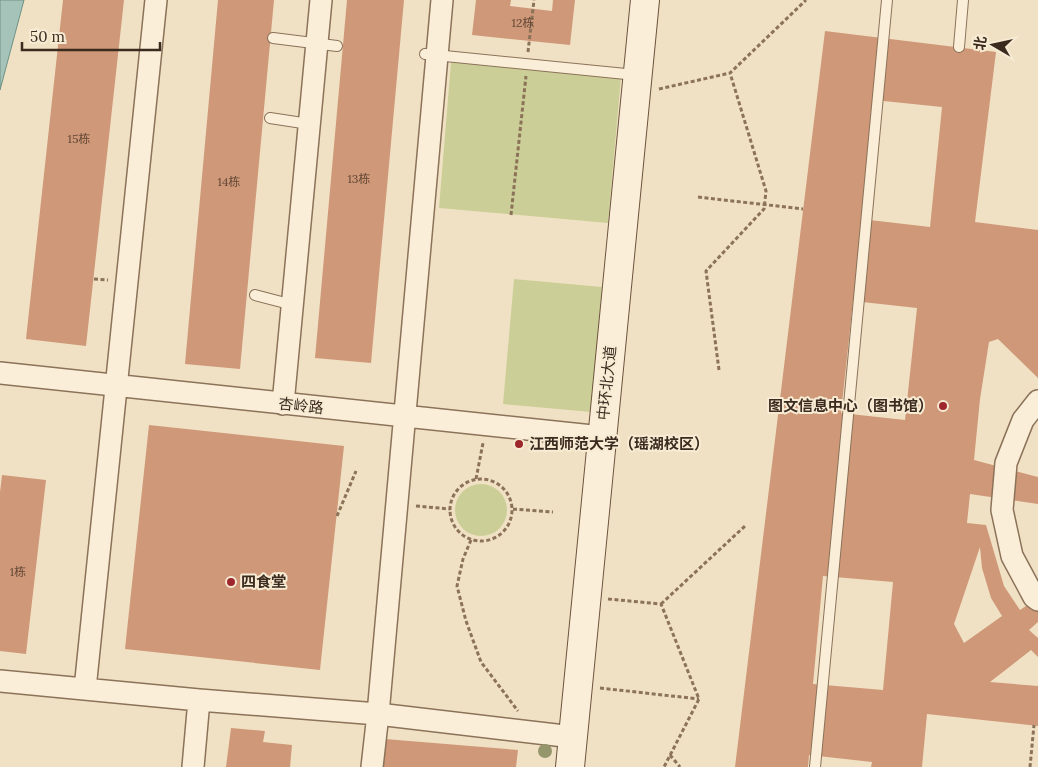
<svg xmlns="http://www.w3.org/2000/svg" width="1038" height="767" viewBox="0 0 1038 767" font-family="Lora,'Noto Sans SC',serif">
  <rect width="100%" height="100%" fill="#f0e1c4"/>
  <!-- green -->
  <path fill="#cbcf97" d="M451,62L621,77L608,223L439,208Z
    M514,279L602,287L591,412L503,404Z
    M455 510a26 26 0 1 1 52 0a26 26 0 1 1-52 0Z"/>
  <!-- water -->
  <path fill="#a6c3b9" stroke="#6c9286" d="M0,0H24L0,90Z"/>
  <!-- building -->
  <path fill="#cf9878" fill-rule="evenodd" d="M63,0H124L86,346L26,339Z
    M218,0H274L240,369L185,364Z
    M347,0H404L371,363L315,358Z
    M476,0H511L510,6L552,11L553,0H575L570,45L472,35Z
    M825,31L996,52L975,222L1038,230V378L998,339L989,342L980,399L974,460L1038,477V504L970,494L967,523L986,525L1004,586L1020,610L1038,598V622L1029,630L1038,638V657L1031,650L990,682L1038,686V726L927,714L922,767H871L872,762L809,755L808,767H735ZM874,100L942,107L930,227L861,219ZM853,301L917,308L905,420L841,413ZM980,547L982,568L991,598L1002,616L964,643L954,624ZM823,576L893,582L883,690L813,684Z
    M149,425L344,446L320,670L125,649Z
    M2,475L46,480L26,654L0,651V492Z
    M231,728L265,731L263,742L292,745L290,767H226Z
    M385,739L518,750L516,767H382Z"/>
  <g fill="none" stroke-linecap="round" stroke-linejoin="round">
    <!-- lane casing -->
    <g stroke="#8b7259" stroke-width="12">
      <path id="lane" d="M273,38L337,46
        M959,47L963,0
        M425,54L636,75
        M270,118L309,124
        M255,295L293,305
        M815,767L887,0"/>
    </g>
    <!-- street casing -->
    <g stroke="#8b7259" stroke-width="24">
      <path id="street" d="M0,373L602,437
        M1038,401L1023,420L1006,463L1002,510L1012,556L1034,597L1038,600
        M283,404L321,0
        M0,681L199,700L378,714L573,737
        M85,689L156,0
        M193,767L199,700
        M372,767L378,714L442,0"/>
    </g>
    <!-- secondary casing -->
    <g stroke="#6d533d" stroke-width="30">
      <path id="secondary" d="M570,767L645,0"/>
    </g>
    <!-- path -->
    <path stroke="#8b7259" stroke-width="3" stroke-dasharray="4 2.5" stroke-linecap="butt" d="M528,52L534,0
      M659,89L730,73L806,0
      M698,197L803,209
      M511,215L526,76
      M94,279L108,280
      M719,370L706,271L764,209L766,191L730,73
      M450 510a31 31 0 1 1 62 0a31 31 0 1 1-62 0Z
      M476,479L483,443
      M416,506L450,509
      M513,509L553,512
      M337,516L356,471
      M471,540L463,559L457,586L466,621L481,662L518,711
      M608,599L661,604L699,699L664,767
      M661,604L745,526
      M600,688L699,699
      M670,755L680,767
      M1030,767L1034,725"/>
    <!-- lane -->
    <use href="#lane" stroke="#faeed8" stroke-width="10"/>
    <!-- street -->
    <use href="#street" stroke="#faeed8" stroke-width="21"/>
    <!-- secondary -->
    <use href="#secondary" stroke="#faeed8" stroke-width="28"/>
  </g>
  <!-- trees -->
  <circle fill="#96966c" cx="545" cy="751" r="7"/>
  <!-- markers -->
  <g fill="#9d272d" stroke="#f7ebd4" stroke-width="2">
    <circle cx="943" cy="406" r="5"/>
    <circle cx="519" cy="444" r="5"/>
    <circle cx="231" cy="582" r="5"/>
  </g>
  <g text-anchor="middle" stroke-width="4" stroke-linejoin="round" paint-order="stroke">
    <!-- number labels -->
    <g font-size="12" fill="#604634">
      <text x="523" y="27">12栋</text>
      <text x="79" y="143">15栋</text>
      <text x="359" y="183">13栋</text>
      <text x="229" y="186">14栋</text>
      <text x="18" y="576">1栋</text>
    </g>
    <!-- street labels -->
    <g font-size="15" fill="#3b2a1e" stroke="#f7ebd4">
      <text transform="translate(607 383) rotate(-84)" y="5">中环北大道</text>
      <text transform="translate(301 406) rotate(6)" y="5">杏岭路</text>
    </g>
    <!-- poi labels -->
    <g font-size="15" font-weight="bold" fill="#3b2a1e" stroke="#f7ebd4" text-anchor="start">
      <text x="933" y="411" text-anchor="end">图文信息中心（图书馆）</text>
      <text x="529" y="449">江西师范大学（瑶湖校区）</text>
      <text x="241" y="587">四食堂</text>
    </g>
  </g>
  <!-- north arrow -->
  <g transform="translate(993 45) rotate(279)" stroke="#f7ebd4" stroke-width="4" paint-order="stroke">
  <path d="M0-4L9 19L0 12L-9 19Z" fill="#3b2a1e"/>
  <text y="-8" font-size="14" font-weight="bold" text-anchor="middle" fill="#3b2a1e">北</text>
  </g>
  <!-- scale -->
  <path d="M22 42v8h138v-8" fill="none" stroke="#3b2a1e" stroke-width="2.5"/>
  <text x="30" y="42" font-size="15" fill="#3b2a1e" stroke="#f7ebd4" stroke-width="4" paint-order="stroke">50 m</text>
</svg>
